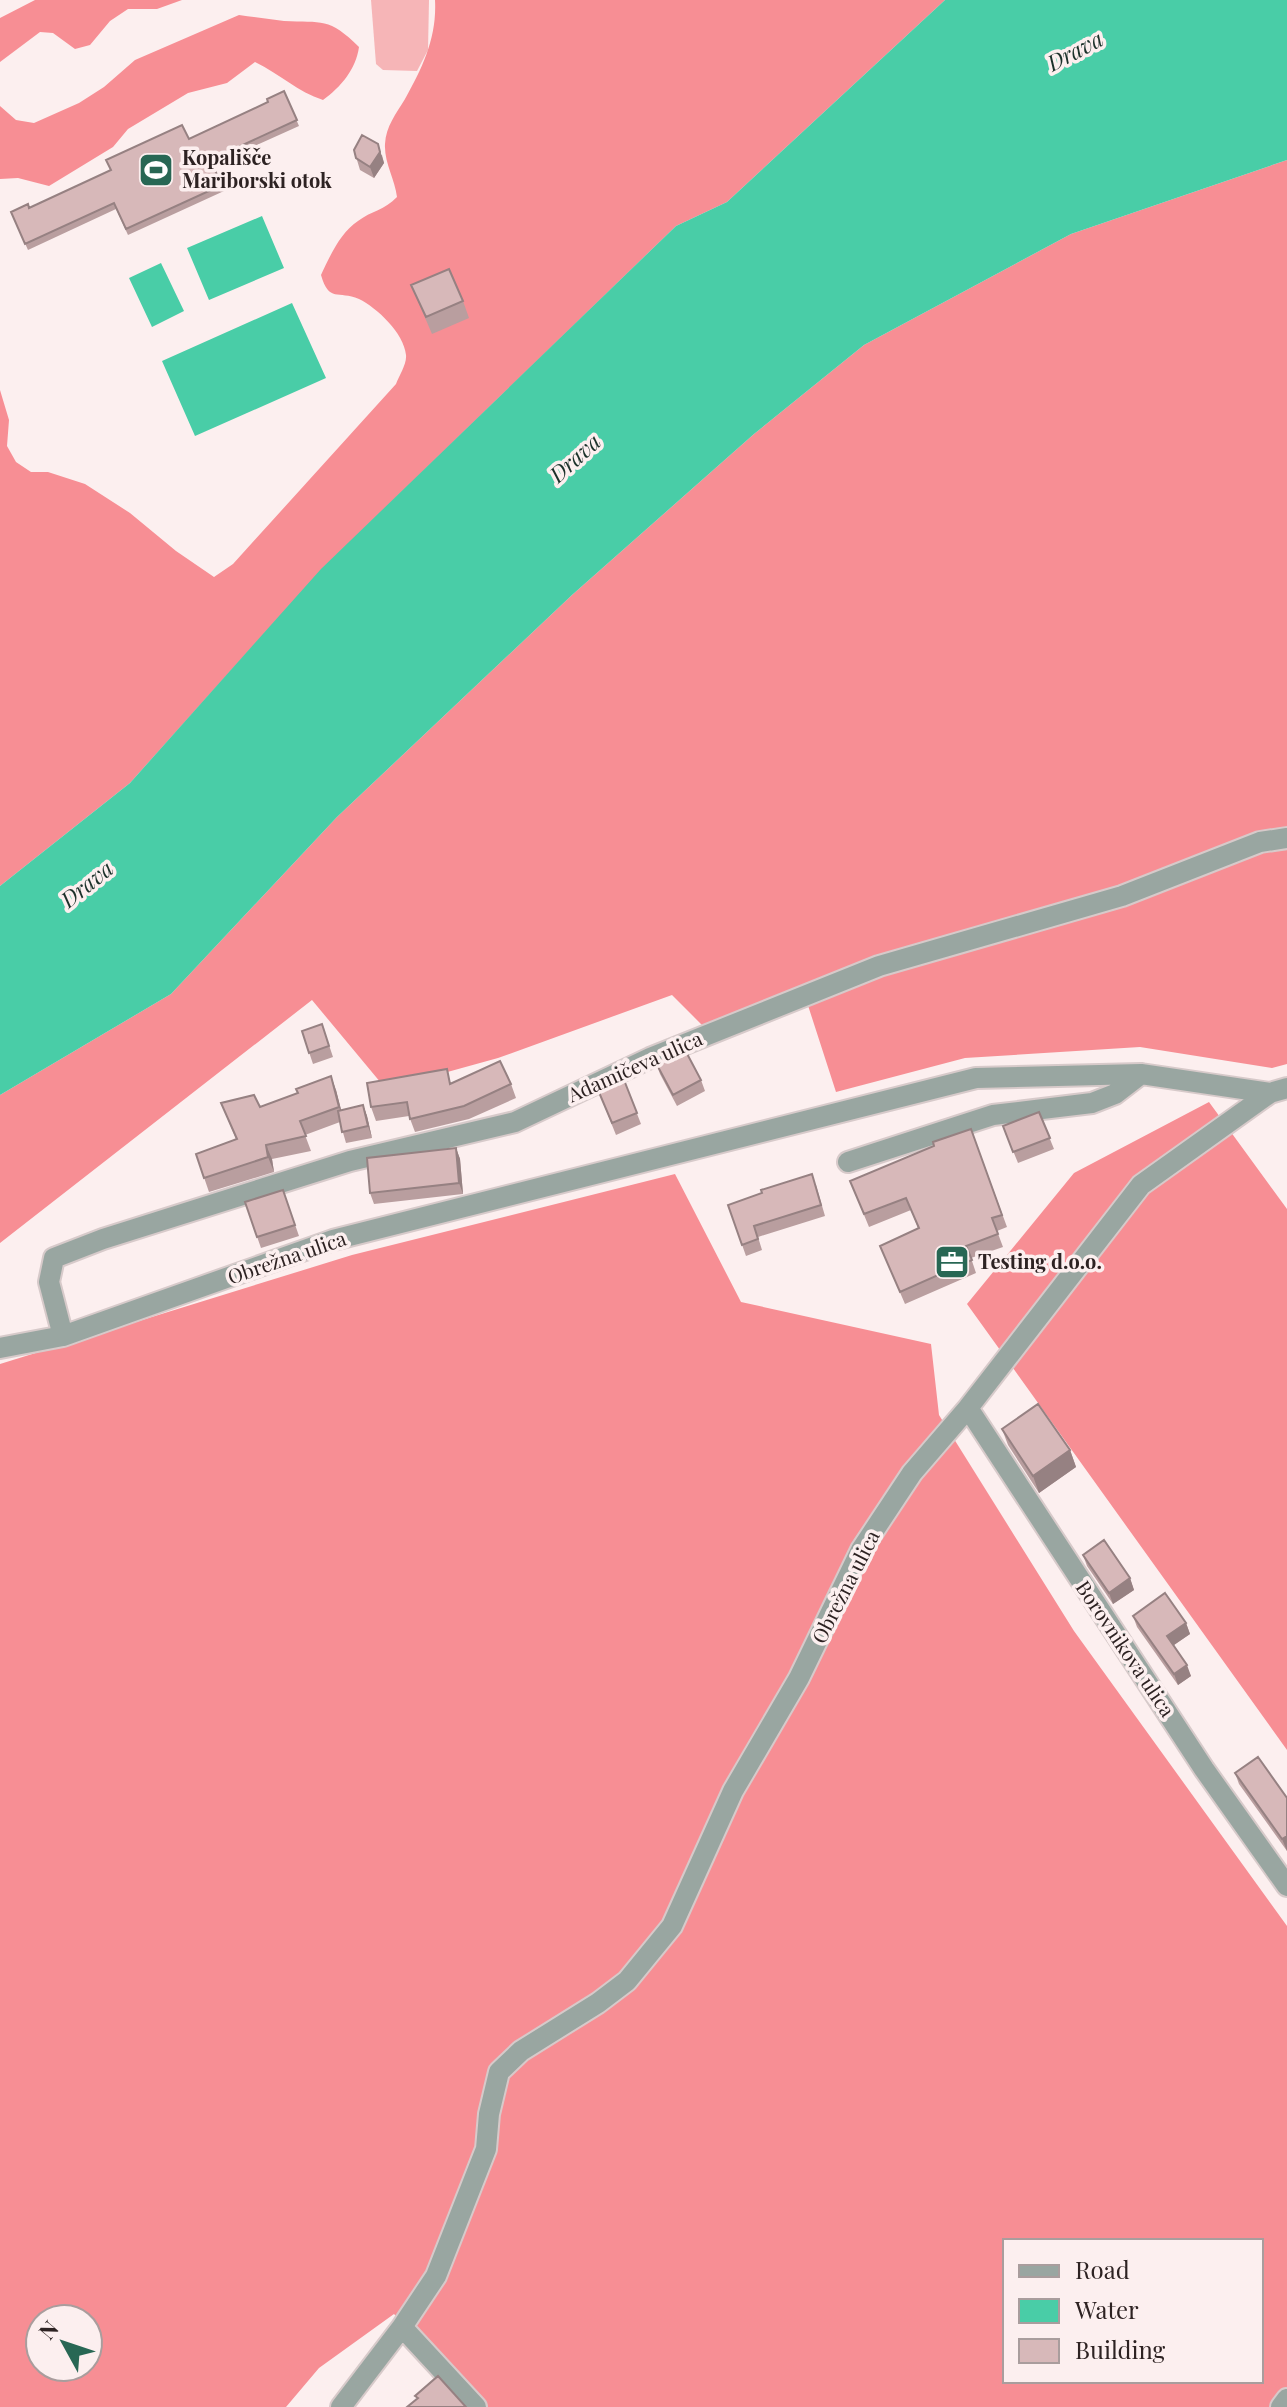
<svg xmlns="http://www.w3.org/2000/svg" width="1287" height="2407" viewBox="0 0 1287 2407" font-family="'Playfair Display',serif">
  <rect width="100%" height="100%" fill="#fcefef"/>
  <!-- green -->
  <path fill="#f6b5b7" d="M371,0H429L428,50L417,71L383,70L376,64Z"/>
  <!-- forest -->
  <path fill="#f78e94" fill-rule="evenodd" d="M35,0H182L157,9H128L110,21L90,45L75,49L53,33L40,32L0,62V18Z
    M435,0H945L727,202L676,226L322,569L130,783L0,886V390L9,420L7,446L16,462L31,472H48L85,484L130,513L176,551L214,577L233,564L396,384C399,376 407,364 406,355C404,333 377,308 359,299C338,290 329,303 321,275C330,256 340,233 358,221C371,211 385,210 397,197C395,179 384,163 385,144C386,126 396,114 405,99C423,67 437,37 435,0Z
    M239,15C254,17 269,19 284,21C322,23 329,17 359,47C356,69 341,87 323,100C298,92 280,74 255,62L227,83L188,93L128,129L113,147L49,186L18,178L0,179V106L16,120L34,123L79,103L104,87L135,60Z
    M1287,160V1064L1272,1068L1140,1047L965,1058L836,1092L803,990L703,1026L672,995L498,1058L386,1089L312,1000L0,1243V1095L171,994L337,817L572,595L754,434L864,345L1071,234Z
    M1209,1102L1287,1209V1750L967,1304L1074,1173Z
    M675,1174L741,1302L931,1344L939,1415L1074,1631L1287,1926V2407H483L394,2314L319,2368L286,2407H0V1364L352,1255ZM1005,2241H1261V2381H1005ZM40,2319H88V2367H40Z"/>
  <!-- water -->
  <path fill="#49cda7" d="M945,0H1287V160L1071,234L864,345L754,434L572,595L337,817L171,994L0,1095V886L130,783L321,569L676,226L727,202Z
    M262,216L284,268L209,300L187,248Z
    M161,263L184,311L152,327L129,278Z
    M292,303L326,378L195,436L162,361Z"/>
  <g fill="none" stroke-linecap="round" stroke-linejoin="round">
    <!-- minor casing -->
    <g stroke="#d7caca" stroke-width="24">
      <path id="minor" d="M848,1162L993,1115L1092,1103L1115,1094L1141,1074
        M63,1336L49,1282L54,1258L103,1239L350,1161L515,1122L650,1058L879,966L1122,896L1260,842L1287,838
        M0,1348L63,1336L333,1240L976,1078L1141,1074L1270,1093
        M968,1408L1204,1769L1287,1886
        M402,2327L476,2407
        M341,2407L402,2327L436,2276L486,2149L489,2114L499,2072L521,2051L598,2003L627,1981L672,1926L733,1791L799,1678L861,1550L912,1473L968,1408L1141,1185L1270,1093L1287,1088
        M1281,2407L1287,2399"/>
    </g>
    <!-- minor -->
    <use href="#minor" stroke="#99a6a1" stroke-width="20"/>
  </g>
  <!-- wall -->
  <path fill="#b99e9f" d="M284,91L299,126L212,165L224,191L128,235L116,209L28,250L11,212L29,208L111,170L189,139L268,102Z
    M354,150L382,155L384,163L374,178L360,170Z
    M411,285L463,301L469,318L432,334Z
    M322,1024L333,1057L313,1064L302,1031Z
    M656,1063L701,1080L705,1091L677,1106L660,1074Z
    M624,1080L641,1124L616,1135L598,1090Z
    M452,1083L511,1084L516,1098L469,1119L415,1132L409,1116L376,1121L371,1107Z
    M336,1090L341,1110L363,1105L367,1116L372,1138L346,1143L340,1122L305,1135L311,1151L272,1159L274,1172L209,1192L196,1154L236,1139L221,1103L260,1107Z
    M1039,1112L1054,1149L1018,1163L1003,1126Z
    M971,1129L1007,1227L997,1231L1003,1247L971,1258L976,1273L905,1304L880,1246L918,1228L911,1210L869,1227L850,1181L934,1146Z
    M456,1148L460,1159L463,1194L374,1204L370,1193Z
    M816,1185L825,1216L758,1237L762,1250L746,1256L728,1205Z
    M283,1190L299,1236L261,1248L245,1202Z
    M1002,1429L1070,1450L1076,1467L1039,1493L1008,1445Z
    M1083,1555L1130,1578L1134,1590L1113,1604L1087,1566Z
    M1133,1616L1186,1623L1190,1634L1174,1645L1191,1676L1178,1685L1137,1627Z
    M1235,1773L1286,1799L1287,1851L1239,1784Z"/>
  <!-- shaded-wall -->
  <path fill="#968182" d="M378,144L384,163L374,178L370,167Z
    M331,1076L336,1090L344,1121L339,1107Z
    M363,1105L367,1116L372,1138L368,1126Z
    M266,1145L272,1159L274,1172L268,1157Z
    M456,1148L460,1159L463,1194L459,1183Z
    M1070,1450L1076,1467L1039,1493L1033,1476Z
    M1130,1578L1134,1590L1113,1604L1109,1593Z
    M1186,1623L1190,1634L1171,1647L1167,1636Z
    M1187,1665L1191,1676L1178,1685L1174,1674Z
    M1287,1836V1851L1282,1839Z"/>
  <!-- building -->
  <path fill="#d7b8b9" stroke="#968182" stroke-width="2" d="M284,91L297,120L210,160L222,185L126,229L114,203L25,244L11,212L28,204L29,208L111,170L106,160L182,125L189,139L268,102L267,99Z
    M362,135L378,144L380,152L370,167L356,158L354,150Z
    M449,269L463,301L426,317L411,285Z
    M322,1024L329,1046L309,1053L302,1031Z
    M684,1048L701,1080L673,1095L656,1063Z
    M500,1061L511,1084L464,1106L410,1119L407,1102L371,1107L367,1083L447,1069L450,1084Z
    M331,1076L339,1107L300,1121L306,1136L266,1145L268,1157L204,1178L196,1154L237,1139L221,1103L254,1095L260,1107L298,1093L296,1089Z
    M624,1080L637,1113L612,1123L598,1090Z
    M363,1105L368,1126L342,1132L338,1111Z
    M1039,1112L1050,1138L1013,1152L1003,1126Z
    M971,1129L1002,1215L992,1218L998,1234L966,1246L972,1260L900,1292L880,1246L919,1228L906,1198L864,1214L850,1181L934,1146L933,1142Z
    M456,1148L459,1183L370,1193L367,1158Z
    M812,1174L821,1205L754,1226L758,1239L742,1245L728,1205L762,1193L761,1190Z
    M283,1190L295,1225L257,1237L245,1202Z
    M1038,1404L1070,1450L1033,1476L1002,1429Z
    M1104,1540L1130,1578L1109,1593L1083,1555Z
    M1165,1593L1186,1623L1167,1636L1187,1665L1174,1674L1133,1616Z
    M1258,1757L1287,1798V1836L1282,1839L1235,1773Z
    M438,2376L466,2407H407L418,2398L415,2396Z"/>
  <!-- icons -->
  <defs>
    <g id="stadium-square" transform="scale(1.8)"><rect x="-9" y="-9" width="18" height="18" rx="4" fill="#286754" stroke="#fcefef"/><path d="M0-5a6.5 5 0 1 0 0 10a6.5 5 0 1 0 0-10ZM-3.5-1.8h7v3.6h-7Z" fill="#fff"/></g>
    <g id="office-square" transform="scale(1.8)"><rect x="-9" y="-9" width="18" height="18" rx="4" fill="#286754" stroke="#fcefef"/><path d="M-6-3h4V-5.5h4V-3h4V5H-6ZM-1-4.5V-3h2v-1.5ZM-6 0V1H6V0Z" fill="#fff"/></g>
  </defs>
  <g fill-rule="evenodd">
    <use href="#stadium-square" x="156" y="170"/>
    <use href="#office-square" x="952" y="1262"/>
  </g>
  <g text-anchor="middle" stroke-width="7" stroke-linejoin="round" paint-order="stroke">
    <!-- poi labels -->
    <g font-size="20" font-weight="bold" fill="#2d2222" stroke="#fcefef" text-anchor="start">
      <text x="182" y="165">Kopališče<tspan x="182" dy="23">Mariborski otok</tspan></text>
      <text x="978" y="1269">Testing d.o.o.</text>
    </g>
    <!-- street labels -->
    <g font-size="20" fill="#2d2222" stroke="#fcefef">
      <text transform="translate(635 1067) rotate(-24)" y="7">Adamičeva ulica</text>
      <text transform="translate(287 1258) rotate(-19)" y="7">Obrežna ulica</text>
      <text transform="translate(846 1587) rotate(-63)" y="7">Obrežna ulica</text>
      <text transform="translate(1125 1649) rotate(56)" y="7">Borovnikova ulica</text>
    </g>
    <!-- water labels -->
    <g font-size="22" font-style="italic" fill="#1b312a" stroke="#fcefef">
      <text transform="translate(1075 51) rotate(-28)" y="8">Drava</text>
      <text transform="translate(575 458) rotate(-42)" y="8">Drava</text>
      <text transform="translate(87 884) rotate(-39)" y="8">Drava</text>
    </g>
  </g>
  <!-- legend -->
  <rect x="1003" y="2239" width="260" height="144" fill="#fcefef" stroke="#a99d9d" stroke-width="2"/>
  <rect x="1019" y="2265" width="40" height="12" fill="#99a6a1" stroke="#a99d9d" stroke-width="2"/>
  <text x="1075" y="2279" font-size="24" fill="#2d2222">Road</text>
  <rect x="1019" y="2299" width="40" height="24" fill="#49cda7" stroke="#a99d9d" stroke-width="2"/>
  <text x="1075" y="2319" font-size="24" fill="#2d2222">Water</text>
  <rect x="1019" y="2339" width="40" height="24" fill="#d7b8b9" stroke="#a99d9d" stroke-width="2"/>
  <text x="1075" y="2359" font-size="24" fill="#2d2222">Building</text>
  <!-- north arrow -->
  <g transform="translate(64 2343) rotate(310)"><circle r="38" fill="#fcefef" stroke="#a99d9d" stroke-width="2"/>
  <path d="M0-6L14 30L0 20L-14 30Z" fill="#286754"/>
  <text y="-12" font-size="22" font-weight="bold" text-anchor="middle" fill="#2d2222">N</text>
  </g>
</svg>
